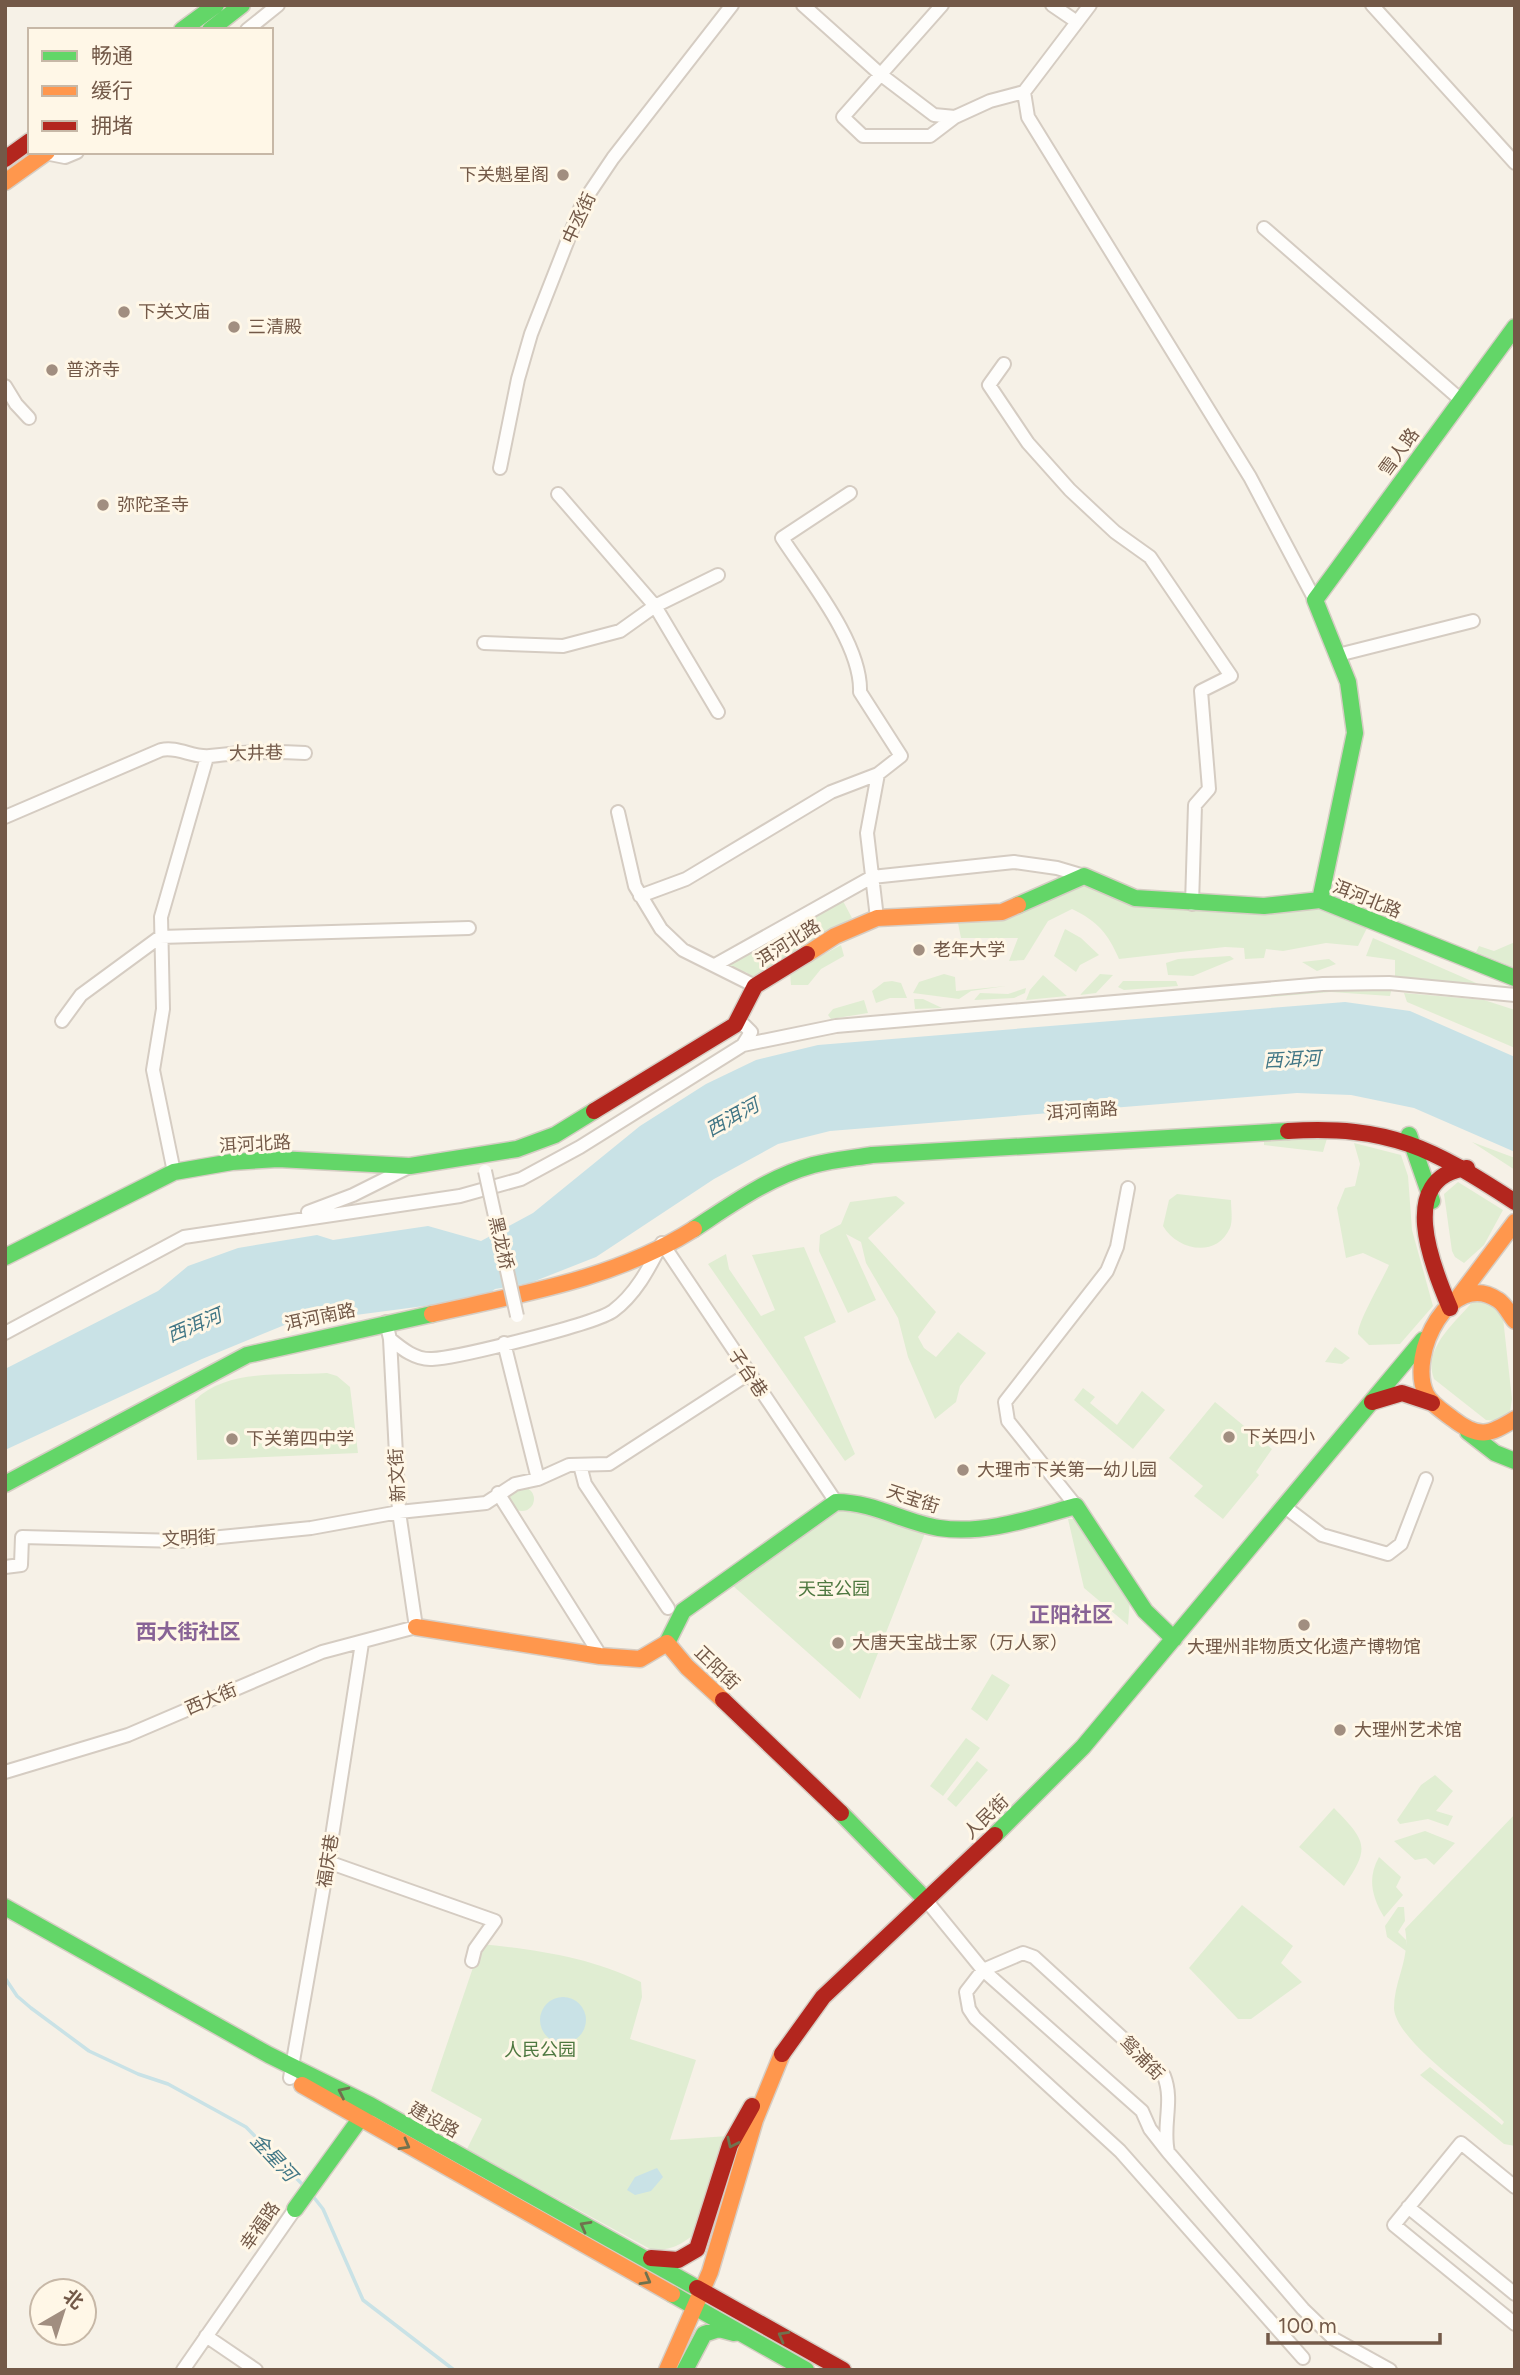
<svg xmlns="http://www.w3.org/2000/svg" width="1520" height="2375" viewBox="0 0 1520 2375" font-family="Figtree,'Noto Sans SC',sans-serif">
  <rect width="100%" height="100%" fill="#f6f1e7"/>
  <!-- green -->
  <path fill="#e0edd2" d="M1083,880L1116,896L1319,907L1367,928L1358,946L1326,943L1283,951L1266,949L1264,958L1245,959L1244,948L1225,947L1119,959C1108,933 1097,921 1072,909L1048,921L1024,960L1009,961L1018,938H961L957,918Z
    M843,901L852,918L776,962L772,969L755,980L746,972L735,973L727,964L813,914Z
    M1065,929L1081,938L1099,955L1080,965L1076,972L1054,956Z
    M1373,938L1483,986L1395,977V960L1366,956Z
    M1515,942V968L1476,952L1479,946L1494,951Z
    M841,945L844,956L821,969L808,985H791L790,973Z
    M1230,956L1234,959L1193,976L1168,975L1166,963L1178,959Z
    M1329,959L1336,964L1317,971L1302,962Z
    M944,974L955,977L956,991L1006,986L971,991L959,999L913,993L919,982Z
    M1100,974L1113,975L1096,993L1080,995Z
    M1043,975L1067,996L1026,1000L1030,990Z
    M892,981L901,983L907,998H890L876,1003L872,991L884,982Z
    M1123,981H1176L1178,986L1124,990L1118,987Z
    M1348,987H1392L1390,996L1331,992L862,1030Z
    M1026,988L1025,993L1014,998L974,1000L980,993L1008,994Z
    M1404,993L1484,1000L1515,1010V1048L1407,1002Z
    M914,999H923L942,1008L915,1009Z
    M864,1000L868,1013L831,1019L828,1015L833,1009Z
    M1264,1134L1328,1135L1323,1152L1264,1145Z
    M1472,1142L1515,1158V1170Z
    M1354,1143L1401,1155L1408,1176L1412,1230L1433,1306L1400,1344L1369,1345L1358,1334C1358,1321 1382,1281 1389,1265L1363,1253L1346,1258L1337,1208L1345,1188L1355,1186L1360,1164Z
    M1458,1182L1503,1210L1484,1245L1464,1263L1455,1257L1452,1251L1444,1194Z
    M1177,1194L1231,1200C1231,1208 1233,1220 1230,1228C1216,1259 1177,1250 1163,1226L1169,1200Z
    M896,1196L905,1203L868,1238L936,1312L918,1337L924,1348L936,1357L958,1332L986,1353L960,1386L956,1402L935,1419L908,1357L898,1318L866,1263L861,1242L846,1234L876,1300L848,1313L819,1251L820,1235L841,1224L850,1202Z
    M804,1247L836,1322L804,1337L855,1454L845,1461L708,1264L726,1254L729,1269L761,1316L775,1310L752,1255Z
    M1474,1300L1487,1301L1503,1318L1512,1399L1510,1412L1499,1421L1486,1420L1434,1379C1422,1348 1456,1322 1474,1300Z
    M1335,1347L1350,1358L1342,1364L1325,1362Z
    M327,1373L337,1376L350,1387L358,1453L197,1460L195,1400C228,1368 283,1376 327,1373Z
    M1083,1388L1095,1397L1090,1403L1117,1425L1142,1391L1165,1410L1133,1449L1074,1400Z
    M1215,1402L1272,1449L1256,1472L1259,1475L1223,1519L1194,1496L1203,1486L1169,1458Z
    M510 1499a12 12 0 1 1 24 0a12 12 0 1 1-24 0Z
    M837,1506L927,1528L860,1699L731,1584Z
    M1068,1519H1078L1130,1599L1128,1625L1084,1588Z
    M992,1674L1010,1685L987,1721L971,1709Z
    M966,1738L980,1748L943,1796L930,1786Z
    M977,1761L988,1770L956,1807L947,1799Z
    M1435,1775L1453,1791L1436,1811L1453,1816L1448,1826L1428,1819L1400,1824L1397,1820L1421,1785Z
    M1334,1808C1366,1841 1371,1847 1344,1886L1299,1847Z
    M1515,1814V2146L1504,2144L1420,2075L1430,2067L1502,2125L1504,2122C1480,2097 1395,2041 1394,2008C1394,1980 1411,1958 1405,1929Z
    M1425,1831L1455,1843L1434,1865L1426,1858L1415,1860L1394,1841Z
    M1379,1857L1401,1877L1396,1887L1403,1895L1384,1917C1372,1897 1367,1878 1379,1857Z
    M1242,1905L1293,1946L1281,1963L1302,1982L1251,2019H1238L1189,1968Z
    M1398,1907H1404L1405,1921L1398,1932L1406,1940V1951L1387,1937L1385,1926Z
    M481,1944C538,1950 589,1957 641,1982L642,1997L630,2039L696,2060L670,2140L728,2136L697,2232C681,2245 672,2250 652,2250L467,2149L482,2119L431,2091Z"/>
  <!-- water -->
  <path fill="#c9e2e6" d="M1345,1002L1410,1011L1515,1057V1152L1414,1108L1351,1095L1297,1093L830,1131L778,1144L714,1179L596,1257L530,1283L495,1289L487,1295L470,1300L287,1324L202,1359L5,1450V1369L158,1291L188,1266L238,1248L317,1235L333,1240L428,1226L481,1241L533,1213L640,1126L706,1084L756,1060L818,1045Z
    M540 2020a23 23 0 1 1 46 0a23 23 0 1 1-46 0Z
    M657,2168L663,2177L651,2191L635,2195L627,2190L635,2177Z"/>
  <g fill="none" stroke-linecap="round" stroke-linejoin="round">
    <!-- stream -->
    <path stroke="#c9e2e6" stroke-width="3.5" d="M5,1978L17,1996L31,2008L89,2051L138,2074L168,2084L246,2127L305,2187
      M312,2195L323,2209L363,2300L454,2370"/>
    <!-- street casing -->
    <g stroke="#d5ccc2" stroke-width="16">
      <path id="street" d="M803,5L880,74L934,115L955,117
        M942,5L843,117L863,136H930L955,117L990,101L1024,92
        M1052,5L1077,22
        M1090,5L1024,92L1028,117L1250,477L1315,600
        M1372,5L1515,163
        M247,30L278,5
        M45,153L65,157L77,152
        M1264,228L1461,400
        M1004,364L989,385L1028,443L1070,490L1115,532L1150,557L1231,676L1201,691L1209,789L1195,805L1192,904
        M5,386L16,404L29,418
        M500,468L518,379L531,334L582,204L613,158L732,5
        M850,493L782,538C808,578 862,644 860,692L901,756L878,774L867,833L877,918
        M558,494L655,606L718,712
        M484,643L563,646L620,631L655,606L718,575
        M1338,655L1473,621
        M618,812L635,886L661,929L683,950L755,986
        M5,817L161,750C178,746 193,758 210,756C245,752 269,751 305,753
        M640,896L686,879L831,792L878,774
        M715,965L872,877L1014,862L1057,868L1084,876
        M62,1021L81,995L160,937L469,928
        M743,1045L836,1026L1323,984L1389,983L1515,995
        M174,1172L153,1070L163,1009L161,917L207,757
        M308,1212L353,1195L409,1167
        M5,1333L184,1237L460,1196L521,1179L580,1147L743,1045L751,1032L744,1025H735
        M390,1339C402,1349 416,1360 432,1359C457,1358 595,1324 613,1311C636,1294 649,1268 662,1243L836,1502
        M504,1343L538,1479
        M580,1465L585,1484L668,1608
        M498,1493L597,1650
        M1076,1506L1008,1421L1005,1402L1107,1271L1117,1247L1128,1188
        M1285,1507L1322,1535L1388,1554L1401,1544L1426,1479
        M5,1567L21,1565L22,1537L180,1541L311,1528L399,1512L486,1503L515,1484L538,1479L569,1465L609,1464L748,1374
        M5,1772L128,1735L322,1652L416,1627L399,1512L390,1339L386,1322
        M328,1862L495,1921L475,1949L472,1961
        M926,1900L983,1970L1023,1953L1034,1957L1164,2076C1174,2101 1162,2126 1168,2152L1303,2309L1334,2339L1390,2370
        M290,2078L328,1862L362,1643
        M1168,2152L1150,2129L1142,2111L983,1970L966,1992L969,2009L975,2018L1120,2151L1303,2358
        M1515,2187L1461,2143L1394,2225L1515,2324
        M1408,2207L1515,2294
        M206,2336L256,2370
        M183,2370L295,2209"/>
    </g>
    <!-- fast casing -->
    <g stroke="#d6cdc4" stroke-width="19">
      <path id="fast" d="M182,30L216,5
        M210,30L242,5
        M1320,900L1355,733L1348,682L1315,600L1515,327
        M1018,905L1084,876L1135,898L1264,906L1320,900L1515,978
        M1409,1135L1432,1201
        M694,1229C732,1204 769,1177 813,1165C832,1160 853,1158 872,1155L1288,1131
        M5,1257L174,1172L232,1162L278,1159L410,1166L517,1149L555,1135L594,1111
        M1468,1432L1495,1453L1515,1461
        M5,1484L247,1355L432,1314
        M667,1643L683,1611L836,1502C874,1502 903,1522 939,1528C985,1535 1032,1518 1076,1506L1145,1611L1174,1639
        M841,1813L926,1900
        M995,1835L1083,1747L1423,1340
        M5,1907L269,2055L370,2105L697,2288
        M295,2209L368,2108
        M672,2294L806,2370
        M685,2370L704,2334L719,2329L734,2333"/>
    </g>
    <!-- slow casing -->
    <g stroke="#d6cdc4" stroke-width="19">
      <path id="slow" d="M5,182L47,152
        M807,954L835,936L877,918L1002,912L1018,905
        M1457,1299L1515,1222
        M432,1314C521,1294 615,1279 694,1229
        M1515,1321C1510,1315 1505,1304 1498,1300C1451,1268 1407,1354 1426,1394C1431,1404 1444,1412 1453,1419C1479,1439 1489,1435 1515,1419
        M416,1627L600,1656L640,1659L667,1643L687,1667L723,1700
        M302,2085L672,2294
        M667,2370L710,2272L755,2120L782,2054"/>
    </g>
    <!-- jam casing -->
    <g stroke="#d6cdc4" stroke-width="19">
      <path id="jam" d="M5,159L30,141
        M594,1111L735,1025L755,986L807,954
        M1288,1131C1390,1125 1432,1148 1515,1202
        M1450,1308C1432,1266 1396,1177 1467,1168
        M1372,1402L1402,1393L1432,1403
        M723,1700L841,1813
        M782,2054L823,1997L995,1835
        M651,2258L678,2260L697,2249L730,2145L752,2106
        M697,2288L843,2370"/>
    </g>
    <!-- street -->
    <use href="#street" stroke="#fefdfb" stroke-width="12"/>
    <!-- fast -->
    <use href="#fast" stroke="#63d668" stroke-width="16"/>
    <!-- slow -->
    <use href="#slow" stroke="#ff974d" stroke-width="16"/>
    <!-- jam -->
    <use href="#jam" stroke="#b3261e" stroke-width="16"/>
    <!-- street-bridge casing -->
    <g stroke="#d5ccc2" stroke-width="16" stroke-linecap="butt">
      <path id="street-bridge" d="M485,1171L517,1316"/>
    </g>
    <!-- street-bridge -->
    <use href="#street-bridge" stroke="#fefdfb" stroke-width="12"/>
  </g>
  <!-- one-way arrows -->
  <defs><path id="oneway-chevron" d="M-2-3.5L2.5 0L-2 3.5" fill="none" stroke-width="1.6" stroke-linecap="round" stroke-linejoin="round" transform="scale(1.75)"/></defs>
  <g stroke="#70724e">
    <use href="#oneway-chevron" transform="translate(343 2092) rotate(-154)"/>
    <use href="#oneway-chevron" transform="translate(732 2143) rotate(115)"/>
    <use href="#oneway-chevron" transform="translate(405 2145) rotate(29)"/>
    <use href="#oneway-chevron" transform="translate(585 2226) rotate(-151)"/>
    <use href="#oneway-chevron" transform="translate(646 2280) rotate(29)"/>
    <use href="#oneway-chevron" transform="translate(783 2336) rotate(-151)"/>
  </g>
  <!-- markers -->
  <g fill="#a18e80" stroke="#fff7e7" stroke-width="2.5">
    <circle cx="563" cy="175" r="7"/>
    <circle cx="124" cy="312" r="7"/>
    <circle cx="234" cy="327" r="7"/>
    <circle cx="52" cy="370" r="7"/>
    <circle cx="103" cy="505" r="7"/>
    <circle cx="919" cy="950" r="7"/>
    <circle cx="1229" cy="1437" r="7"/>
    <circle cx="232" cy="1439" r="7"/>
    <circle cx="963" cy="1470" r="7"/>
    <circle cx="1304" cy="1625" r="7"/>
    <circle cx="838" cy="1643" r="7"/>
    <circle cx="1340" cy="1730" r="7"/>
  </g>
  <g text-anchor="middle" stroke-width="6" stroke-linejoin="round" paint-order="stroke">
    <!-- poi labels -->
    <g font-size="18" fill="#735948" stroke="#fff7e7" text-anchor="start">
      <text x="549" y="181" text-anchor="end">下关魁星阁</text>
      <text x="138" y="318">下关文庙</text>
      <text x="248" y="333">三清殿</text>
      <text x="66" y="376">普济寺</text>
      <text x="117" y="511">弥陀圣寺</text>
      <text x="933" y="956">老年大学</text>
      <text x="1243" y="1443">下关四小</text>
      <text x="246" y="1445">下关第四中学</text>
      <text x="977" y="1476">大理市下关第一幼儿园</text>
      <text x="852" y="1649">大唐天宝战士冢（万人冢）</text>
      <text x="1304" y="1653" text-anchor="middle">大理州非物质文化遗产博物馆</text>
      <text x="1354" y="1736">大理州艺术馆</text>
    </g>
    <!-- street labels -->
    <g font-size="18" fill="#735948" stroke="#fff7e7">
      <text transform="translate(579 218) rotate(-65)" y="6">中丞街</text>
      <text transform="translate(1399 452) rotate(-54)" y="6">雪人路</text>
      <text transform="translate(256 753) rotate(-1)" y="6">大井巷</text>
      <text transform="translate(1367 899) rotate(22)" y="6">洱河北路</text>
      <text transform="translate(788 943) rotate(-32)" y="6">洱河北路</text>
      <text transform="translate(1082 1111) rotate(-4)" y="6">洱河南路</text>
      <text transform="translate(255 1144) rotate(-3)" y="6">洱河北路</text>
      <text transform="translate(501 1243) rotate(77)" y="6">黑龙桥</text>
      <text transform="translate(320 1317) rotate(-12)" y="6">洱河南路</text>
      <text transform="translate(748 1373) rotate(56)" y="6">子台巷</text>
      <text transform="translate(397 1475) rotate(-93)" y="6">新文街</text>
      <text transform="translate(913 1499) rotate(18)" y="6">天宝街</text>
      <text transform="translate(189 1538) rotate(-3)" y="6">文明街</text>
      <text transform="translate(717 1668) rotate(44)" y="6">正阳街</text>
      <text transform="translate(211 1699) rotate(-23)" y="6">西大街</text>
      <text transform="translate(986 1817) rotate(-44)" y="6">人民街</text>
      <text transform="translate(328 1861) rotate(-81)" y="6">福庆巷</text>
      <text transform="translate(1142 2058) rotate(45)" y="6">鸳浦街</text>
      <text transform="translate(434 2120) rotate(29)" y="6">建设路</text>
      <text transform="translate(260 2226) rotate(-55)" y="6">幸福路</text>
    </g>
    <!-- park labels -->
    <g font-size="18" fill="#4e7840" stroke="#fff7e7">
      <text x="834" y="1595">天宝公园</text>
      <text x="540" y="2056">人民公园</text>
    </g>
    <!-- water labels -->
    <g font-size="19" font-style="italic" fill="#427786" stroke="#fff7e7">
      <text transform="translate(1292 1059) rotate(-3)" y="7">西洱河</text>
      <text transform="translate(732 1117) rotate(-29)" y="7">西洱河</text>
      <text transform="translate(194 1325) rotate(-23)" y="7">西洱河</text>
      <text transform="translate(274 2157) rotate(47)" y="7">金星河</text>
    </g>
    <!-- quarter labels -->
    <g font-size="21" font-weight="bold" fill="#886396" stroke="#fff7e7">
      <text x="1071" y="1622">正阳社区</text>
      <text x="188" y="1639">西大街社区</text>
    </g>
  </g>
  <!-- border -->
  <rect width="1520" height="2375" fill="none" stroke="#735948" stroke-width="14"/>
  <!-- legend -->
  <rect x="28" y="28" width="245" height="126" fill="#fff7e7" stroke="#c7b8a7" stroke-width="2"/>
  <rect x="42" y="51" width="35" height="10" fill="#63d668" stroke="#c7b8a7" stroke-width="2"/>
  <text x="91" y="63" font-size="21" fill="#735948">畅通</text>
  <rect x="42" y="86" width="35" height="10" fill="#ff974d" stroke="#c7b8a7" stroke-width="2"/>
  <text x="91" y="98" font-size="21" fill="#735948">缓行</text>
  <rect x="42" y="121" width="35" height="10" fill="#b3261e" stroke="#c7b8a7" stroke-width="2"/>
  <text x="91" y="133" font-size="21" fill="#735948">拥堵</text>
  <!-- north arrow -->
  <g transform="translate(63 2312) rotate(39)"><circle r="33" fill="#fff7e7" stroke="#c7b8a7" stroke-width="2"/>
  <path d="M0-5L12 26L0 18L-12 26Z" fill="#a18e80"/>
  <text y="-10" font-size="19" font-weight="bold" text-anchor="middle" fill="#735948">北</text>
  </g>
  <!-- scale -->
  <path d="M1268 2333v10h172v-10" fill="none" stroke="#735948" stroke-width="3.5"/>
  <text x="1278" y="2333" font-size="21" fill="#735948" stroke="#fff7e7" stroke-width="5" paint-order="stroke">100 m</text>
</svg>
